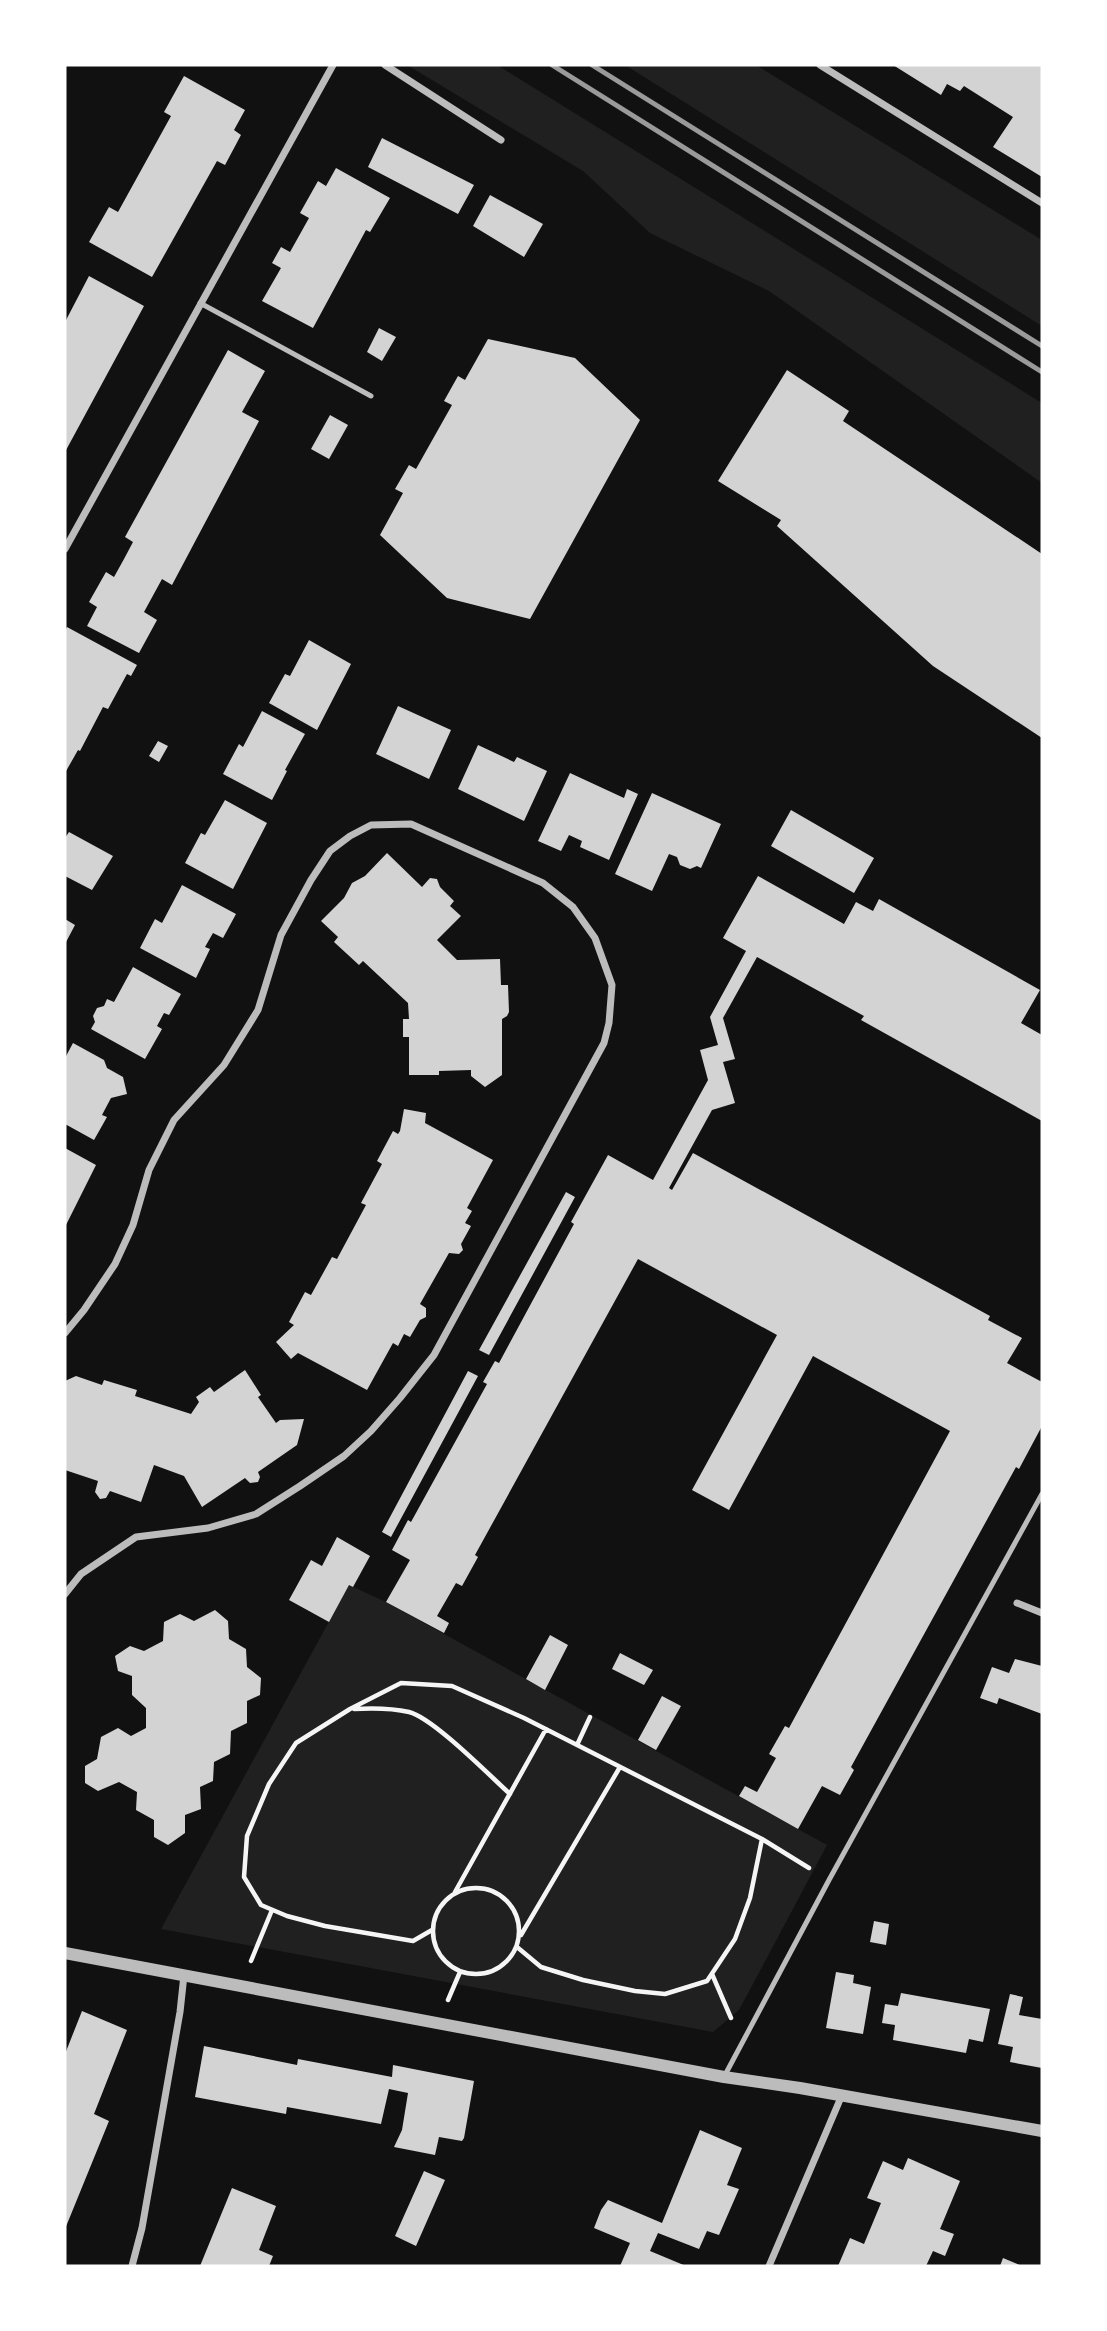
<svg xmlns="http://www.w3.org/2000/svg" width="1107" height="2331" viewBox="0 0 1107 2331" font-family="Georgia,serif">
  <rect width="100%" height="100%" fill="#111"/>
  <!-- green -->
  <path fill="#202020" d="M407,65H497L1042,403V483L769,291L650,233L583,171Z
    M625,65H756L1042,240V326Z
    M349,1585L386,1602L827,1845L739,2010L713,2032L161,1929Z"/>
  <!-- building -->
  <path fill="#d3d3d3" d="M893,65H1042V177L993,147L1013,117L964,86L960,91L947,84L941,95Z
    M184,76L245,110L234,130L241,135L225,165L217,161L152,277L89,242L109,207L118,212L171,116L164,112Z
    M382,138L474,185L458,214L368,167Z
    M336,168L390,198L370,232L366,230L313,328L262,301L281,268L272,263L281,247L290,252L309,218L300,213L318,181L326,186Z
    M490,195L543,224L524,257L473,226Z
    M89,276L144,306L65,452V322Z
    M379,328L396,337L382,361L367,352Z
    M488,339L575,358L640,420L530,619L447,598L380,535L403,493L395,489L409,465L416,469L452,405L444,401L458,376L465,380Z
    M228,350L265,371L242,412L259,421L172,585L162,579L144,612L157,620L139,653L87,626L97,607L89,602L106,572L114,577L124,559L133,542L125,537Z
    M787,370L849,411L843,421L1042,554V738L933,666L777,526L781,520L718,481Z
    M330,415L348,425L329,459L311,449Z
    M67,627L137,665L131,676L127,674L108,709L103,707L80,751L78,750L65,773V631Z
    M309,640L351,664L317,730L269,703L285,674L290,676Z
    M398,706L451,730L429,779L376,754Z
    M262,711L305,734L285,770L287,771L272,800L223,774L239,744L243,747Z
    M158,741L168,746L159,762L149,756Z
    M478,745L514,762L517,757L547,771L524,821L458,789Z
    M570,773L624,798L627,789L638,794L609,860L580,847L582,841L569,835L561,851L538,841Z
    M652,793L721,824L701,868L697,866L690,869L680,865L677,857L669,854L652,891L615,874Z
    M225,800L267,823L233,889L185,863L201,833L205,835Z
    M791,810L874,858L854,893L771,846Z
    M69,832L113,856L92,890L65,876V838Z
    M387,853L422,887L430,878L437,879L440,887L454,901L450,906L461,916L437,940L457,960L500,959L501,985H508L509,1012L507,1016L502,1019V1075L485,1087L471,1076V1070L439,1071V1075H409V1037H403V1019H409L408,1003L363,961L359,965L334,942L338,937L321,921L344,898L352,883L365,876Z
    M758,876L844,924L856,902L873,911L879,899L1040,990L1021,1023L1042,1035V1121L861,1020L864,1016L757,957L723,1018L735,1059L723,1062L735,1103L712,1110L669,1188L672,1190L693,1153L990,1316L988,1320L1022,1338L1007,1363L1042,1382V1426L1019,1469L1016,1467L851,1767L854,1770L840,1795L822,1786L798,1829L739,1796L745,1786L757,1792L776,1758L769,1754L785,1726L789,1728L950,1431L813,1356L729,1510L692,1490L777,1335L638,1259L475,1555L478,1557L462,1586L456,1583L437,1616L449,1623L444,1633L386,1602L410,1560L392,1550L408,1520L411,1522L487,1384L483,1382L495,1361L499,1363L574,1224L571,1222L608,1155L653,1180L708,1080L700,1050L718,1045L710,1017L746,951L723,938Z
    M182,885L236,914L223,938L213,933L205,947L210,949L196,978L140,948L155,919L162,923Z
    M65,919L75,925L65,944Z
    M133,967L181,994L169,1015L164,1013L157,1026L162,1029L145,1059L91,1029L95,1022L93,1016L97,1008L104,1006L107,999L114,1002Z
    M73,1043L104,1060L107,1068L123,1077L127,1094L111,1098L102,1115L107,1117L94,1140L65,1124V1058Z
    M404,1109L426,1113L425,1123L493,1160L467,1208L472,1211L465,1223L471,1226L461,1244L463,1250L459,1254L449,1253L420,1304L426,1308V1317L420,1320L410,1337L404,1334L398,1346L393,1343L367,1390L298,1353L291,1359L276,1342L294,1325L289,1322L305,1292L311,1295L332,1257L337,1259L366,1205L361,1203L382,1164L377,1161L393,1131L398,1134L400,1131Z
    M65,1148L96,1165L65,1227Z
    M566,1192L575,1197L489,1355L479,1350Z
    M245,1370L261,1395L258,1397L276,1423L280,1420L304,1419L297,1445L258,1472L260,1477L258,1482L250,1483L245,1478L202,1507L184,1476L154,1465L141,1502L110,1491L106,1498L100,1499L95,1492L98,1481L65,1470V1381L76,1376L102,1385L104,1380L137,1390L135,1396L191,1414L199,1402L196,1397L210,1387L214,1392Z
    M468,1371L478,1376L391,1537L382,1532Z
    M337,1537L370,1556L353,1587L349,1585L329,1622L289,1600L311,1560L322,1566Z
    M215,1610L228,1621L229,1639L246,1649L247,1667L261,1678L260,1695L247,1701V1723L231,1731L230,1754L214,1762L213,1781L200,1787L201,1809L185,1815V1833L168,1845L154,1837V1820L136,1810L137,1792L119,1782L98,1791L85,1783V1766L97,1759L101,1737L118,1728L131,1736L146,1728V1708L132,1695V1676L118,1671L115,1656L130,1646L144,1651L163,1641L164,1622L180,1614L194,1621Z
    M550,1635L568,1645L545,1690L526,1679Z
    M620,1653L653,1670L644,1685L612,1669Z
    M1015,1659L1042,1666V1714L999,1698L997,1704L980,1698L992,1667L1009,1673Z
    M662,1696L681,1706L656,1750L638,1740Z
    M874,1921L889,1924L886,1945L870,1942Z
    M836,1972L854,1975L853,1983L871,1987L863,2034L826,2028Z
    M901,1993L990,2009L983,2042L969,2039L966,2053L893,2040L895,2025L882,2023L885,2004L898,2006Z
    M1010,1994L1023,1997L1019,2015L1042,2019V2068L1010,2062L1013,2047L998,2044Z
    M82,2011L127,2030L94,2114L109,2121L65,2229V2054Z
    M204,2046L297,2065L298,2059L392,2077L393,2065L474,2081L464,2138L462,2141L439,2137L435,2155L394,2147L402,2130L408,2093L389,2089L381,2124L287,2107L286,2114L195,2097Z
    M700,2130L742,2148L727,2185L739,2189L719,2235L707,2231L699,2249L658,2233L650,2251L686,2266H620L630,2243L594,2228L601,2210L608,2200L662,2223Z
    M908,2158L960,2181L940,2229L954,2234L945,2256L933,2251L926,2266H838L850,2238L864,2244L881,2203L867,2198L883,2161L903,2170Z
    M424,2171L445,2180L416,2246L395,2236Z
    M232,2188L276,2206L259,2250L273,2256L269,2266H200Z
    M1003,2258L1022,2266H1000Z"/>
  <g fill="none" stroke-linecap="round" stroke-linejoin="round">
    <!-- path -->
    <path stroke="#f5f5f5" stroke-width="4.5" d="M354,1709C372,1708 391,1708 409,1712C433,1718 489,1775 510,1794
      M577,1745L590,1717
      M762,1839L809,1868
      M433 1931a43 43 0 1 1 86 0a43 43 0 1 1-86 0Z
      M455,1892L546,1729
      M432,1930L413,1941L325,1926L287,1916L261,1905L244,1877L247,1836L269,1784L296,1743L350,1709L401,1683L452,1686L524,1718L762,1839L750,1898L735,1939L707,1981L665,1994L635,1991L583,1980L541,1967L517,1947
      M521,1935L620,1767
      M251,1961L272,1910
      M712,1974L731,2018
      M448,2000L460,1972"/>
    <!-- service -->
    <path stroke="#bcbcbc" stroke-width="5" d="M200,303L371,396
      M725,2075L829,1880L1042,1494"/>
    <!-- minor -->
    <path stroke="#bcbcbc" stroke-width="7" d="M385,65L501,140
      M820,65L1042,203
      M65,549L333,65
      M65,1333L84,1310L115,1264L133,1225L149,1170L174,1120L224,1065L258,1010L281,935L311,880L330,851L350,836L371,825L411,824L543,883L573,907L595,938L612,985L609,1023L604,1043L434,1355L400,1398L371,1431L344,1456L300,1486L256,1514L208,1528L136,1537L81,1574L65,1594
      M1017,1603L1042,1613
      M132,2266L142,2228L180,2012L184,1975
      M769,2266L842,2095"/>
    <!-- tertiary -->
    <path stroke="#bcbcbc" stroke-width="12" d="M65,1953L724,2077L800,2088L1042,2131"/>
    <!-- rail -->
    <path stroke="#9a9a9a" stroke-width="5" d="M552,65L1042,372
      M592,65L1042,346"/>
  </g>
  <!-- border -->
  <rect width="1107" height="2331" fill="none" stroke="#ffffff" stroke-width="133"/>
</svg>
